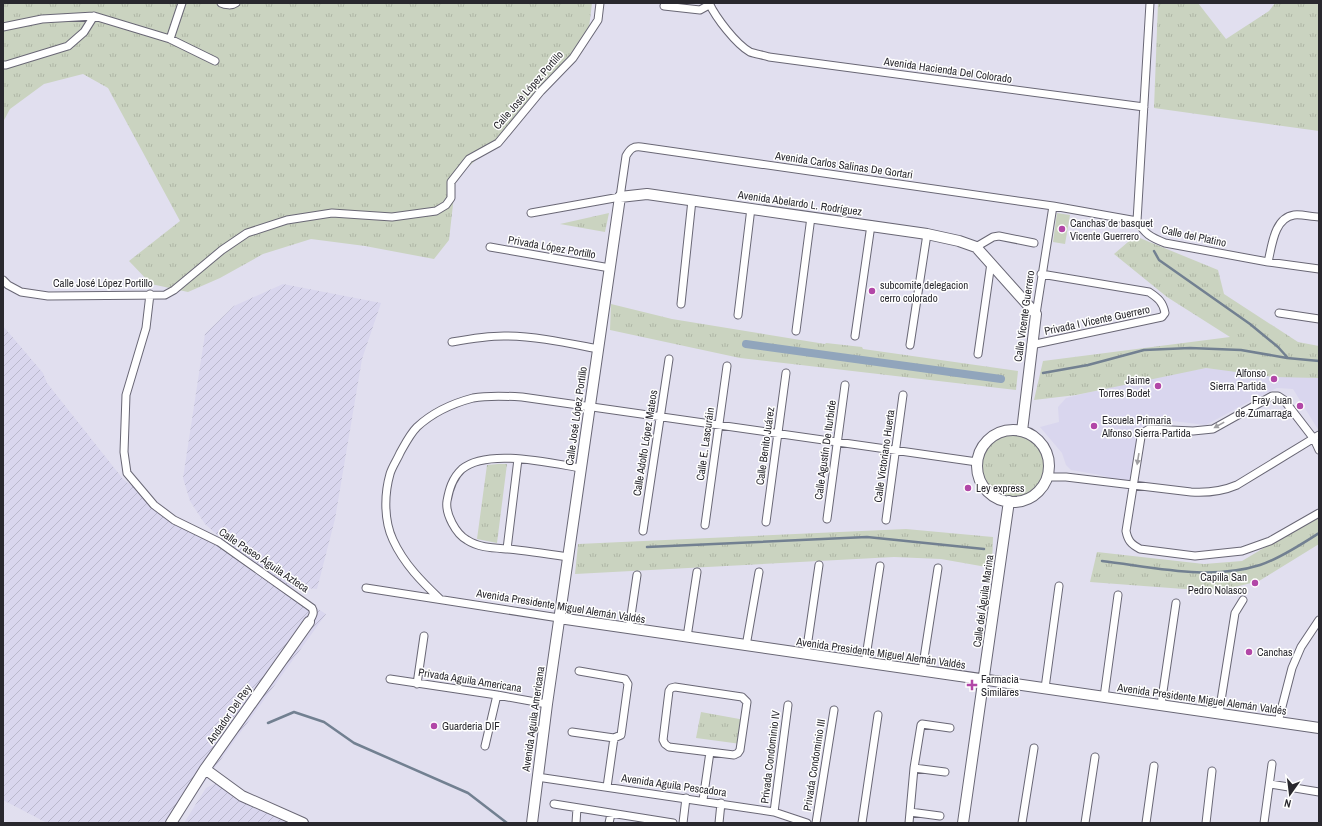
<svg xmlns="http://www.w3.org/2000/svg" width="1322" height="826" viewBox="0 0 1322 826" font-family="'Archivo Narrow',sans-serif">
  <defs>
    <pattern id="industrial-furrows" width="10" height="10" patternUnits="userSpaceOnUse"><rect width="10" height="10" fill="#d9d6ee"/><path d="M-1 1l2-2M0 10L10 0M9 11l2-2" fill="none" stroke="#bab8cc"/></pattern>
    <pattern id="grass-tufts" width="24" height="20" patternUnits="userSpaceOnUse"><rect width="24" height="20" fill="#cad3c0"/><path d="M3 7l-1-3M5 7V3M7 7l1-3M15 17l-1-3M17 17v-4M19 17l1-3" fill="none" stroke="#aeb5a5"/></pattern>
  </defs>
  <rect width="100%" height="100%" fill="#e1dfef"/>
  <!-- built -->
  <path fill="#d9d6ee" d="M1206,368L1319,377V431L1293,389L1277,388L1250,401L1206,425L1156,419L1138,431L1129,484L1100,475L1071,470L1066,465L1062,453L1040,427L1059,422L1058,407L1066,398L1142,379Z"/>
  <!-- industrial -->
  <path fill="url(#industrial-furrows)" d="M283,284L381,303L362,359L335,519L317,589L284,586L253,567L205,524L190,501L183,478L205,334L234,306Z
    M3,326L43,373L47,383L123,479L170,516L326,614L175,823H47L3,800Z
    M222,780L249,797L312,823H184L206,788Z"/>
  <!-- grass -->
  <path fill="url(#grass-tufts)" d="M3,3H592L588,36L495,143L456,178L449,240L434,259L365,246L311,239L263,254L220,278L188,292L151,284L129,261L180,221L108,88L83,74L44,84L10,109L3,122Z
    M1158,3H1198L1226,39L1269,11L1275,3H1319V131L1154,108Z
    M609,213L605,232L560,224Z
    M1135,236L1218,270L1224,294L1298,342L1319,346V378L1273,377L1206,368L1076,395L1034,400L1043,361L1230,337L1167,297L1114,254Z
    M611,304L672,319L825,344L826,343L862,347L863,349L1018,371L1016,390L740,358L610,330Z
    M981 466a32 32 0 1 1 64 0a32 32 0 1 1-64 0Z
    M498,464H507L497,543L477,539L487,465Z
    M1319,515V544L1259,581L1227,589H1184L1090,582L1097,552L1204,564L1242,561Z
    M906,529L993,537L992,568L941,559L894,557L575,574L578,544Z
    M701,712L745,720L741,744L696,738Z"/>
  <!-- pitch -->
  <path fill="#cad3c0" d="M1057,213L1070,215L1065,244L1053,242Z"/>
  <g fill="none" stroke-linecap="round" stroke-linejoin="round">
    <!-- stream -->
    <path stroke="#728091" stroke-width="2.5" d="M1154,251L1159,260L1250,324L1278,347L1287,357
      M1043,373L1088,365L1144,350L1190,348L1241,350L1287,358L1319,361
      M647,547L867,537L984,549
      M1102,561C1153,567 1209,581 1260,565C1279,559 1302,544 1319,533
      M268,723L294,712L324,722L354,743L468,793L507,823"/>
    <!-- canal -->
    <path stroke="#91a5bc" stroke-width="8" d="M746,344L1001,379"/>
    <!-- street casing -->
    <g stroke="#696775" stroke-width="9">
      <path id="street" d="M221,3C225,5 232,6 236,3
        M709,3C716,18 736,44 750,52C755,54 763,55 769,57L1144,107
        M664,6L700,10L709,5
        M3,27L42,19L94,16L170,39L215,61
        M170,39L182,3
        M3,65H6L68,46L84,32L94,16
        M531,213L620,197L626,156C630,149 633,146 641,147L1053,206L1137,221C1145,234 1150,237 1165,243L1268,262L1319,269
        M1137,221L1150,3
        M490,247L610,268
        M976,247L993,237L999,236L1034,243
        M1268,262C1272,246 1274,218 1294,215C1302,214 1311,217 1319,217
        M3,280L8,285L21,292L48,296L165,295L174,290L222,250L247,233L287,220L332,213L392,217L436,211L446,205L451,198V182L469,159L498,143L541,91L573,58L598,20L600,3
        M150,294L146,328L126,395L124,452L127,473L154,505L174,520L219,542L312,608C315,613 312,617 309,622
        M681,304L692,200
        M1279,313L1319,319
        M1036,314L1053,206
        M738,315L751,208
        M796,331L811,217
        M855,336L871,225
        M452,342C469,339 486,336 504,336C536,336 567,343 598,349
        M910,345L927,234
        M1031,345L1162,317L1165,313C1163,302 1158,298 1149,292L1041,274
        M978,354L991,263
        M1319,450L1314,439L1284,400L1278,396H1272L1213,429L1193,431L1149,429L1144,432L1141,437L1126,531C1128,541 1131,544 1140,549L1195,556L1242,551L1270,541L1319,513
        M1048,477H1066L1191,492C1207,493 1223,491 1237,485L1319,435
        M827,519L845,385
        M886,520L903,395
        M766,522L786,373
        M705,525L727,366
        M643,531L669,359
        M507,549L518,459
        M568,557C548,554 528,551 508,549C494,548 479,548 467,540C456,534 445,514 447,501C449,490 452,478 462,469C487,448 550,463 581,468
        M366,588L559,618
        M440,599C422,582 404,564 393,540C384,521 384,495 390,474C392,467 397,460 400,453C405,444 410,434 417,427C432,413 454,403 473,398C489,395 506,396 522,397L977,462
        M629,629L637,575
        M687,637L697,572
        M746,646L759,572
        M806,654L819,565
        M865,663L880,566
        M922,671L938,568
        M390,679L497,695L547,704
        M417,684L424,636
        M675,687L742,697L747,702L740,750L738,753L734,755L669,747L665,744L663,740L669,691L671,688Z
        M1045,688L1059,586
        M1104,697L1118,595
        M1161,705L1176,603
        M1219,713L1235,613L1243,600
        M1278,722L1292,668L1301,647L1319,620
        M572,732L614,738L621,735L628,684L625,679L579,671
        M485,746L497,695
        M914,768L945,772
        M537,777L774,812L807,823
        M1270,784L1319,792
        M607,787L614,738
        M703,800L710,752
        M554,804L673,823
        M774,812L788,705
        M910,812L940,816
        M576,823L577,808
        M609,823L611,814
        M683,823L686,798
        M719,823L721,803
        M816,823L834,710
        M862,823L878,715
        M909,823L914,768L921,725L922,724L950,728
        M1022,823L1034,748
        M1085,823L1095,757
        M1146,823L1154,766
        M1206,823L1212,771
        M1264,823L1272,764"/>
    </g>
    <!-- secondary casing -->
    <g stroke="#696775" stroke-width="12">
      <path id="secondary" d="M977 466a36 36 0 1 1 72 0a36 36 0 1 1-72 0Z
        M559,618L1319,728
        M205,769L242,796L303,823
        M171,823L205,769L309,622
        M532,823L547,704L620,197L647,194L927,234L959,241L976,247L1036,314L1022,431
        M963,823L1009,501"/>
    </g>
    <!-- street -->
    <use href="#street" stroke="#fff" stroke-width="7"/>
    <!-- secondary -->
    <use href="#secondary" stroke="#fff" stroke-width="10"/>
  </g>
  <!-- one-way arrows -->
  <defs><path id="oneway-solid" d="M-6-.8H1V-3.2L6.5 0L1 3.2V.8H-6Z"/></defs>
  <g fill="#9f9ea1">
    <use href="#oneway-solid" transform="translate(1219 425) rotate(151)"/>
    <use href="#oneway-solid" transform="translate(1138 459) rotate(99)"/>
  </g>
  <!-- markers -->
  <g fill="#b247a7" stroke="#fff" stroke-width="1.5">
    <circle cx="1062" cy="229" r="4"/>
    <circle cx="872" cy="291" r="4"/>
    <circle cx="1274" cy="379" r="4"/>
    <circle cx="1158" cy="386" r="4"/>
    <circle cx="1300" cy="406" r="4"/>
    <circle cx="1094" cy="426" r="4"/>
    <circle cx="968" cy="488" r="4"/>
    <circle cx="1255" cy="583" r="4"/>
    <circle cx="1249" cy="652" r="4"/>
    <path d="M970 679h4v4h4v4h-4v4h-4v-4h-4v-4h4z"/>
    <circle cx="434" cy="726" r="4"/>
  </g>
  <g text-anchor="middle" stroke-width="3" stroke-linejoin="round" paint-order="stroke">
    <!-- street labels -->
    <g font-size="11" fill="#29282e" stroke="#fff">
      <text transform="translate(948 70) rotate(8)" y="4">Avenida Hacienda Del Colorado</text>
      <text transform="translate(528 90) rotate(-49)" y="4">Calle José López Portillo</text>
      <text transform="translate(844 165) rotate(8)" y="4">Avenida Carlos Salinas De Gortari</text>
      <text transform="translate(800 203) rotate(8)" y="4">Avenida Abelardo L. Rodríguez</text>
      <text transform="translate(1194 236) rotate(12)" y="4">Calle del Platino</text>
      <text transform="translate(552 247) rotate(10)" y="4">Privada López Portillo</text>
      <text x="103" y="287">Calle José López Portillo</text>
      <text transform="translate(1024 316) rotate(-82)" y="4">Calle Vicente Guerrero</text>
      <text transform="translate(1097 320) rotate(-12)" y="4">Privada I Vicente Guerrero</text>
      <text transform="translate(576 416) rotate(-82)" y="4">Calle José López Portillo</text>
      <text transform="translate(645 443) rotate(-81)" y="4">Calle Adolfo López Mateos</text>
      <text transform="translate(705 444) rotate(-82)" y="4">Calle E. Lascuráin</text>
      <text transform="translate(765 446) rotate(-82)" y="4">Calle Benito Juárez</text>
      <text transform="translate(825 450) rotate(-82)" y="4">Calle Agustín De Iturbide</text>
      <text transform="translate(884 456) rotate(-82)" y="4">Calle Victoriano Huerta</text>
      <text transform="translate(264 560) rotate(34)" y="4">Calle Paseo Águila Azteca</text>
      <text transform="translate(983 601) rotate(-82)" y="4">Calle del Águila Marina</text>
      <text transform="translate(561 606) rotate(9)" y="4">Avenida Presidente Miguel Alemán Valdés</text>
      <text transform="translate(881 653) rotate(8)" y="4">Avenida Presidente Miguel Alemán Valdés</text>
      <text transform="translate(470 680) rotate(9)" y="4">Privada Aguila Americana</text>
      <text transform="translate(1202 699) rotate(8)" y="4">Avenida Presidente Miguel Alemán Valdés</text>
      <text transform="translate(229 714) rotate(-55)" y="4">Andador Del Rey</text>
      <text transform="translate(533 719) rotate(-82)" y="4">Avenida Aguila Americana</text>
      <text transform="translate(770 757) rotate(-83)" y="4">Privada Condominio IV</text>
      <text transform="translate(814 765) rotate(-81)" y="4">Privada Condominio III</text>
      <text transform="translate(674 785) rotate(8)" y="4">Avenida Aguila Pescadora</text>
    </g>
    <!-- poi labels -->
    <g font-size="11" fill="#29282e" stroke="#fff" text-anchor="start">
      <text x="1070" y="227">Canchas de basquet<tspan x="1070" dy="13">Vicente Guerrero</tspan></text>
      <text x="880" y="289">subcomite delegacion<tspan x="880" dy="13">cerro colorado</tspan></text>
      <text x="1266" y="377" text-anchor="end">Alfonso<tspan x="1266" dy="13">Sierra Partida</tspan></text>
      <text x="1150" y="384" text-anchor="end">Jaime<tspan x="1150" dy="13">Torres Bodet</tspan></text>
      <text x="1292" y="404" text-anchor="end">Fray Juan<tspan x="1292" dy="13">de Zumarraga</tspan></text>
      <text x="1102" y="424">Escuela Primaria<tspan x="1102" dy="13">Alfonso Sierra Partida</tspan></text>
      <text x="976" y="492">Ley express</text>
      <text x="1247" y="581" text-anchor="end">Capilla San<tspan x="1247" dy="13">Pedro Nolasco</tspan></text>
      <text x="1257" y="656">Canchas</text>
      <text x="981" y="683">Farmacia<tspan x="981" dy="13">Similares</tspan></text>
      <text x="442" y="730">Guarderia DIF</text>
    </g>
  </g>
  <!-- border -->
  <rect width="1322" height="826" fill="none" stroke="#29282e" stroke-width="8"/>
  <!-- north arrow -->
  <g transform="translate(1290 794) rotate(194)" stroke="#ffffff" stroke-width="3" paint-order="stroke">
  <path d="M0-3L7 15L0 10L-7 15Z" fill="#29282e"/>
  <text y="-6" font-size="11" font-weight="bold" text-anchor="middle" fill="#29282e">N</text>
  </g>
</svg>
